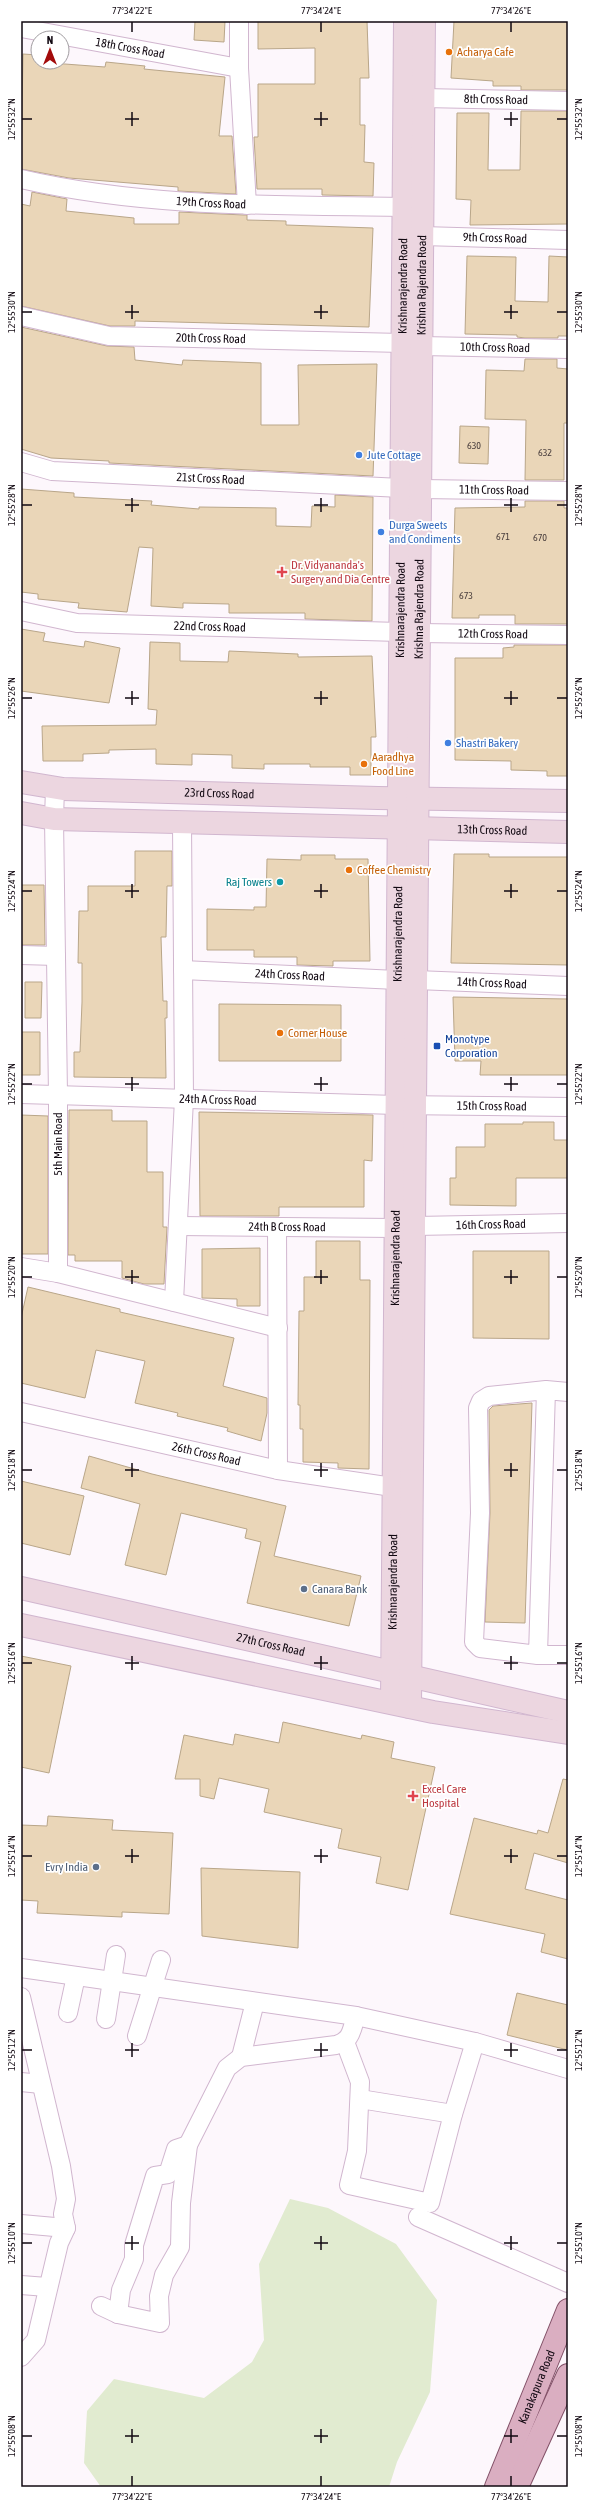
<svg xmlns="http://www.w3.org/2000/svg" width="589" height="2508" viewBox="0 0 589 2508" font-family="'Asap Condensed',sans-serif">
  <rect width="100%" height="100%" fill="#fdf7fc"/>
  <!-- green -->
  <path fill="#e1ebd0" d="M290,2199L328,2208L396,2244L437,2300L430,2392L397,2462L389,2487H101L84,2463L87,2411L114,2379L204,2398L252,2362L264,2340L259,2264Z"/>
  <!-- building -->
  <path fill="#ead6b8" stroke="#b9a689" d="M195,21H225L224,42L194,40Z
    M258,21H367L369,78H360V125H365L364,162L374,163L373,196L322,195V189H257L254,137H258V84H315V48L258,49Z
    M454,21H568V90H521V86H493V81L451,78Z
    M23,54L38,55V62L105,67L106,62L145,66L144,69L225,77L219,136H232L236,194L178,191V187L69,178L21,169Z
    M521,111H567L568,224L470,225L471,200L456,199L457,113H489L488,170H520Z
    M32,192L67,199L66,211L134,218V224H179V212L244,215H247V220L286,221V225L373,228L369,327L135,321V326H110L21,306V204L30,206Z
    M467,256L516,257L515,301L548,302L549,256L568,257V336H558V338H525L517,337V335L465,334Z
    M21,327L107,346L134,347L135,360L182,365L183,360L261,363V425H299L298,365L377,364L373,476L109,463V461L51,458L21,449Z
    M525,359H557V368L568,369V423H564V480H525L526,420L485,419L486,370L524,371Z
    M460,426L489,427L488,464L459,463Z
    M21,489L74,493V497L152,501L151,505L199,509V507L276,508V526L311,527L312,506L335,507V495L373,497L372,621L305,619V613H229V604L183,603V608L151,606L153,548L139,547L127,612L78,608L79,603L38,599V594L21,592Z
    M525,501H564V508H568V624H515V615H479V618H452L455,508L525,507Z
    M21,629L45,633L43,641L84,647L85,641L120,648L109,703L21,691Z
    M150,642L180,643V661L228,662L229,651L298,654V657L372,656L376,737H371V775H350V767H310V764H264V769L232,768V755L192,754V765L156,764V749L109,750V753L83,754V761H43L42,726L156,725L157,710L148,709Z
    M514,645H568V776H547V771L511,770V761L455,760V658H503V648L514,647Z
    M135,851H172V886H167L166,937H161L163,1001H167V1018H165L166,1078L74,1077V1052H80L82,1002V963H78L79,911H88V886H135Z
    M454,854H489V857H568V965L451,963Z
    M301,855H335V859H368L370,961H333V966L297,965V957H254V950H207V909L254,910V907H266L267,859L301,860Z
    M21,885H44L45,945H21Z
    M25,982H42L41,1018H25Z
    M453,997L568,999V1075H480L481,1061H455Z
    M219,1004L341,1005V1061H219Z
    M21,1032H40V1075H21Z
    M69,1110H112V1121H147V1172H163V1227H167L164,1284H144L122,1278V1261H75V1255H68Z
    M199,1112L373,1115L372,1161L364,1160V1207H279V1216H200Z
    M21,1115L48,1116V1254H21Z
    M523,1122H554V1140H568V1178H516V1206L450,1205V1178H456V1147H485V1124H523Z
    M316,1241H360V1280H370L369,1469L338,1468V1463L303,1462V1429H300V1405H298L299,1311H304V1277H316Z
    M260,1248V1306H237V1299L202,1298V1249Z
    M473,1251H549V1339L473,1338Z
    M28,1287L120,1309V1312L234,1338L223,1386L267,1398V1413L261,1441L227,1431L228,1428L177,1416L178,1413L135,1403L145,1361L96,1350L85,1398L21,1383V1318Z
    M532,1403L525,1623L485,1622L490,1513L489,1410L493,1406Z
    M89,1456L152,1474L286,1506L274,1556L361,1576L349,1626L247,1603L261,1542L245,1538L247,1529L181,1513L166,1575L125,1565L140,1504L81,1488Z
    M21,1481L84,1496L70,1555L21,1543Z
    M21,1656L71,1666L49,1773L21,1767Z
    M283,1722L361,1739L362,1735L394,1742L391,1758L435,1767L408,1890L376,1883L381,1857L338,1848L342,1829L264,1812L269,1789L219,1778L214,1799L200,1796V1779H175L184,1735L233,1745L235,1734L279,1743Z
    M563,1779L568,1780V1863L534,1853L525,1889L568,1900V1959L541,1952L545,1934L450,1914L474,1818L537,1834L538,1830L548,1833Z
    M48,1816L113,1820L112,1830L173,1833L169,1914L122,1912V1917L37,1913L38,1901L21,1900V1825L47,1826Z
    M201,1868L300,1872L298,1948L202,1936Z
    M517,1993L568,2005V2050L507,2035Z"/>
  <g fill="none" stroke-linecap="round" stroke-linejoin="round">
    <!-- minor casing -->
    <g stroke="#d1b6cf" stroke-width="20">
      <g id="minor">
        <path d="M239,21V68L247,205"/>
        <path id="s1" d="M21,28L239,68"/>
        <path id="s2" d="M423,98L568,101"/>
        <path id="s3" d="M21,179C147,208 275,205 403,207"/>
        <path id="s4" d="M422,236L568,240"/>
        <path id="s5" d="M21,316L109,336L402,343"/>
        <path id="s6" d="M421,346L568,349"/>
        <path id="s7" d="M21,462L52,471L401,488"/>
        <path id="s8" d="M420,489L568,491"/>
        <path id="s9" d="M21,611L77,623L400,632"/>
        <path id="s10" d="M419,633L568,635"/>
        <path d="M55,788L54,819L58,1095V1273L278,1328"/>
        <path d="M21,955L56,956"/>
        <path id="s11" d="M183,970L397,980"/>
        <path id="s12" d="M416,980L568,986"/>
        <path id="s13" d="M21,1094L396,1105L568,1107"/>
        <path id="s14" d="M178,1226L395,1228"/>
        <path id="s15" d="M415,1226L568,1223"/>
        <path d="M277,1227L278,1470"/>
        <path d="M21,1267L58,1273"/>
        <path d="M174,1302L184,1099L182,822"/>
        <path d="M546,1390L538,1655L480,1648L474,1642L480,1513L478,1408L481,1401L489,1396L546,1390L568,1392"/>
        <path id="s16" d="M21,1412L278,1470L406,1489"/>
        <path d="M538,1655H568"/>
        <path d="M21,1968L356,2016L475,2042L568,2069"/>
        <path d="M68,2013L76,1976"/>
        <path d="M106,2019L116,1955"/>
        <path d="M137,2036L161,1960"/>
        <path d="M345,2042L360,2082L357,2151L349,2185L430,2203L453,2114L475,2042"/>
        <path d="M241,2057L255,2002"/>
        <path d="M21,2082L41,2084"/>
        <path d="M360,2099L453,2114"/>
        <path d="M418,2217L568,2283"/>
        <path d="M21,2224L66,2228"/>
        <path d="M21,2285L47,2287"/>
        <path d="M101,2306L118,2314L160,2323L159,2296L164,2275L180,2247L181,2203L188,2145L227,2068L241,2057L336,2045C352,2040 351,2031 356,2016"/>
        <path d="M118,2314L121,2290L134,2259V2245L155,2176L168,2174L176,2149L188,2145"/>
        <path d="M21,2357L36,2340L59,2243L66,2228L63,2214L66,2199L61,2166L21,1997"/>
      </g>
    </g>
    <!-- secondary casing -->
    <g stroke="#d1b6cf" stroke-width="24">
      <g id="secondary">
        <path id="s17" d="M21,782L63,789L378,798L568,801"/>
        <path id="s18" d="M21,813L54,819L568,832"/>
        <path id="s19" d="M21,1588L568,1712"/>
        <path d="M21,1625L433,1712L568,1733"/>
        <path id="s20" d="M392,1702L405,21"/>
        <path id="s21" d="M410,1707L424,21"/>
      </g>
    </g>
    <!-- primary casing -->
    <g stroke="#835168" stroke-width="24">
      <g id="primary">
        <path id="s22" d="M496,2487L568,2310"/>
        <path d="M517,2487L568,2375"/>
      </g>
    </g>
    <!-- minor -->
    <use href="#minor" stroke="#fff" stroke-width="18"/>
    <!-- secondary -->
    <use href="#secondary" stroke="#ecd6e0" stroke-width="22"/>
    <!-- primary -->
    <use href="#primary" stroke="#daaec1" stroke-width="22"/>
  </g>
  <!-- ticks -->
  <path fill="none" stroke="#110811" stroke-width="1.5" d="M132,22V32M321,22V32M511,22V32M132,112V126M321,112V126M511,112V126M22,119H32M125,119H139M314,119H328M504,119H518M557,119H567M132,305V319M321,305V319M511,305V319M22,312H32M125,312H139M314,312H328M504,312H518M557,312H567M132,498V512M321,498V512M511,498V512M22,505H32M125,505H139M314,505H328M504,505H518M557,505H567M132,691V705M321,691V705M511,691V705M22,698H32M125,698H139M314,698H328M504,698H518M557,698H567M132,884V898M321,884V898M511,884V898M22,891H32M125,891H139M314,891H328M504,891H518M557,891H567M132,1077V1091M321,1077V1091M511,1077V1091M22,1084H32M125,1084H139M314,1084H328M504,1084H518M557,1084H567M132,1270V1284M321,1270V1284M511,1270V1284M22,1277H32M125,1277H139M314,1277H328M504,1277H518M557,1277H567M132,1463V1477M321,1463V1477M511,1463V1477M22,1470H32M125,1470H139M314,1470H328M504,1470H518M557,1470H567M132,1656V1670M321,1656V1670M511,1656V1670M22,1663H32M125,1663H139M314,1663H328M504,1663H518M557,1663H567M132,1849V1863M321,1849V1863M511,1849V1863M22,1856H32M125,1856H139M314,1856H328M504,1856H518M557,1856H567M132,2043V2057M321,2043V2057M511,2043V2057M22,2050H32M125,2050H139M314,2050H328M504,2050H518M557,2050H567M132,2236V2250M321,2236V2250M511,2236V2250M22,2243H32M125,2243H139M314,2243H328M504,2243H518M557,2243H567M132,2429V2443M321,2429V2443M511,2429V2443M22,2436H32M125,2436H139M314,2436H328M504,2436H518M557,2436H567M132,2476V2486M321,2476V2486M511,2476V2486"/>
  <!-- markers -->
  <g fill="#e8710a" stroke="#fff" stroke-width="1.5">
    <circle cx="449" cy="52" r="4"/>
    <circle cx="364" cy="764" r="4"/>
    <circle cx="349" cy="870" r="4"/>
    <circle cx="280" cy="1033" r="4"/>
  </g>
  <g fill="#3f7fe0" stroke="#fff" stroke-width="1.5">
    <circle cx="359" cy="455" r="4"/>
    <circle cx="381" cy="532" r="4"/>
    <circle cx="448" cy="743" r="4"/>
  </g>
  <g fill="#e0444e" stroke="#fff" stroke-width="1.5">
    <path d="M280 566h4v4h4v4h-4v4h-4v-4h-4v-4h4z"/>
    <path d="M411 1790h4v4h4v4h-4v4h-4v-4h-4v-4h4z"/>
  </g>
  <circle fill="#0f9aa8" stroke="#fff" stroke-width="1.5" cx="280" cy="882" r="4"/>
  <rect fill="#1a4fb4" stroke="#fff" stroke-width="1.5" x="433" y="1042" width="8" height="8" rx="2"/>
  <g fill="#5c6f8a" stroke="#fff" stroke-width="1.5">
    <circle cx="304" cy="1589" r="4"/>
    <circle cx="96" cy="1867" r="4"/>
  </g>
  <g text-anchor="middle" stroke-width="3.5" stroke-linejoin="round" paint-order="stroke">
    <!-- number labels -->
    <g font-size="10" fill="#473c3b">
      <text x="474" y="449">630</text>
      <text x="545" y="456">632</text>
      <text x="503" y="540">671</text>
      <text x="540" y="541">670</text>
      <text x="466" y="599">673</text>
    </g>
    <!-- street labels -->
    <g font-size="12" fill="#110811" stroke="#fff">
      <text dy="4" stroke="none"><textPath href="#s1" startOffset="111">18th Cross Road</textPath></text>
      <text dy="4" stroke="none"><textPath href="#s2" startOffset="73">8th Cross Road</textPath></text>
      <text dy="4" stroke="none"><textPath href="#s3" startOffset="192">19th Cross Road</textPath></text>
      <text dy="4" stroke="none"><textPath href="#s4" startOffset="73">9th Cross Road</textPath></text>
      <text dy="4" stroke="none"><textPath href="#s21" startOffset="1422">Krishna Rajendra Road</textPath></text>
      <text dy="4" stroke="none"><textPath href="#s20" startOffset="1416">Krishnarajendra Road</textPath></text>
      <text dy="4" stroke="none"><textPath href="#s5" startOffset="192">20th Cross Road</textPath></text>
      <text dy="4" stroke="none"><textPath href="#s6" startOffset="74">10th Cross Road</textPath></text>
      <text dy="4" stroke="none"><textPath href="#s7" startOffset="191">21st Cross Road</textPath></text>
      <text dy="4" stroke="none"><textPath href="#s8" startOffset="74">11th Cross Road</textPath></text>
      <text dy="4" stroke="none"><textPath href="#s21" startOffset="1098">Krishna Rajendra Road</textPath></text>
      <text dy="4" stroke="none"><textPath href="#s20" startOffset="1092">Krishnarajendra Road</textPath></text>
      <text dy="4" stroke="none"><textPath href="#s9" startOffset="190">22nd Cross Road</textPath></text>
      <text dy="4" stroke="none"><textPath href="#s10" startOffset="74">12th Cross Road</textPath></text>
      <text dy="4" stroke="none"><textPath href="#s17" startOffset="199">23rd Cross Road</textPath></text>
      <text dy="4" stroke="none"><textPath href="#s18" startOffset="472">13th Cross Road</textPath></text>
      <text dy="4" stroke="none"><textPath href="#s20" startOffset="768">Krishnarajendra Road</textPath></text>
      <text dy="4" stroke="none"><textPath href="#s11" startOffset="107">24th Cross Road</textPath></text>
      <text dy="4" stroke="none"><textPath href="#s12" startOffset="76">14th Cross Road</textPath></text>
      <text dy="4" stroke="none"><textPath href="#s13" startOffset="197">24th A Cross Road</textPath></text>
      <text dy="4" stroke="none"><textPath href="#s13" startOffset="471">15th Cross Road</textPath></text>
      <text transform="translate(58 1144) rotate(-90)" y="4">5th Main Road</text>
      <text dy="4" stroke="none"><textPath href="#s15" startOffset="76">16th Cross Road</textPath></text>
      <text dy="4" stroke="none"><textPath href="#s14" startOffset="109">24th B Cross Road</textPath></text>
      <text dy="4" stroke="none"><textPath href="#s20" startOffset="444">Krishnarajendra Road</textPath></text>
      <text dy="4" stroke="none"><textPath href="#s16" startOffset="190">26th Cross Road</textPath></text>
      <text dy="4" stroke="none"><textPath href="#s20" startOffset="120">Krishnarajendra Road</textPath></text>
      <text dy="4" stroke="none"><textPath href="#s19" startOffset="256">27th Cross Road</textPath></text>
      <text dy="4" stroke="none"><textPath href="#s22" startOffset="108">Kanakapura Road</textPath></text>
    </g>
    <!-- food labels -->
    <g font-size="12" fill="#c56008" stroke="#fff" text-anchor="start">
      <text x="457" y="56">Acharya Cafe</text>
      <text x="372" y="761">Aaradhya<tspan x="372" dy="14">Food Line</tspan></text>
      <text x="357" y="874">Coffee Chemistry</text>
      <text x="288" y="1037">Corner House</text>
    </g>
    <!-- shop labels -->
    <g font-size="12" fill="#366cbe" stroke="#fff" text-anchor="start">
      <text x="367" y="459">Jute Cottage</text>
      <text x="389" y="529">Durga Sweets<tspan x="389" dy="14">and Condiments</tspan></text>
      <text x="456" y="747">Shastri Bakery</text>
    </g>
    <!-- health labels -->
    <g font-size="12" fill="#be3a42" stroke="#fff" text-anchor="start">
      <text x="291" y="569">Dr. Vidyananda's<tspan x="291" dy="14">Surgery and Dia Centre</tspan></text>
      <text x="422" y="1793">Excel Care<tspan x="422" dy="14">Hospital</tspan></text>
    </g>
    <!-- culture labels -->
    <g font-size="12" fill="#0d838f" stroke="#fff" text-anchor="end">
      <text x="272" y="886">Raj Towers</text>
    </g>
    <!-- transit labels -->
    <g font-size="12" fill="#164399" stroke="#fff" text-anchor="start">
      <text x="445" y="1043">Monotype<tspan x="445" dy="14">Corporation</tspan></text>
    </g>
    <!-- service labels -->
    <g font-size="12" fill="#4e5e75" stroke="#fff" text-anchor="start">
      <text x="312" y="1593">Canara Bank</text>
      <text x="88" y="1871" text-anchor="end">Evry India</text>
    </g>
  </g>
  <!-- border -->
  <rect width="589" height="2508" fill="none" stroke="#ffffff" stroke-width="44"/>
  <!-- north arrow -->
  <g transform="translate(50 50)"><circle r="19" fill="#ffffff" stroke="#a09ca0"/>
  <path d="M0-3L7 15L0 10L-7 15Z" fill="#a30b0b"/>
  <text y="-6" font-size="11" font-weight="bold" text-anchor="middle" fill="#110811">N</text>
  </g>
  <rect x="22" y="22" width="545" height="2464" fill="none" stroke="#110811" stroke-width="1.5"/>
  <g font-size="10" text-anchor="middle" fill="#110811">
    <text x="132" y="14">77°34'22"E</text>
    <text x="321" y="14">77°34'24"E</text>
    <text x="511" y="14">77°34'26"E</text>
    <text transform="translate(11 119) rotate(-90)" y="4">12°55'32"N</text>
    <text transform="translate(578 119) rotate(-90)" y="4">12°55'32"N</text>
    <text transform="translate(11 312) rotate(-90)" y="4">12°55'30"N</text>
    <text transform="translate(578 312) rotate(-90)" y="4">12°55'30"N</text>
    <text transform="translate(11 505) rotate(-90)" y="4">12°55'28"N</text>
    <text transform="translate(578 505) rotate(-90)" y="4">12°55'28"N</text>
    <text transform="translate(11 698) rotate(-90)" y="4">12°55'26"N</text>
    <text transform="translate(578 698) rotate(-90)" y="4">12°55'26"N</text>
    <text transform="translate(11 891) rotate(-90)" y="4">12°55'24"N</text>
    <text transform="translate(578 891) rotate(-90)" y="4">12°55'24"N</text>
    <text transform="translate(11 1084) rotate(-90)" y="4">12°55'22"N</text>
    <text transform="translate(578 1084) rotate(-90)" y="4">12°55'22"N</text>
    <text transform="translate(11 1277) rotate(-90)" y="4">12°55'20"N</text>
    <text transform="translate(578 1277) rotate(-90)" y="4">12°55'20"N</text>
    <text transform="translate(11 1470) rotate(-90)" y="4">12°55'18"N</text>
    <text transform="translate(578 1470) rotate(-90)" y="4">12°55'18"N</text>
    <text transform="translate(11 1663) rotate(-90)" y="4">12°55'16"N</text>
    <text transform="translate(578 1663) rotate(-90)" y="4">12°55'16"N</text>
    <text transform="translate(11 1856) rotate(-90)" y="4">12°55'14"N</text>
    <text transform="translate(578 1856) rotate(-90)" y="4">12°55'14"N</text>
    <text transform="translate(11 2050) rotate(-90)" y="4">12°55'12"N</text>
    <text transform="translate(578 2050) rotate(-90)" y="4">12°55'12"N</text>
    <text transform="translate(11 2243) rotate(-90)" y="4">12°55'10"N</text>
    <text transform="translate(578 2243) rotate(-90)" y="4">12°55'10"N</text>
    <text transform="translate(11 2436) rotate(-90)" y="4">12°55'08"N</text>
    <text transform="translate(578 2436) rotate(-90)" y="4">12°55'08"N</text>
    <text x="132" y="2500">77°34'22"E</text>
    <text x="321" y="2500">77°34'24"E</text>
    <text x="511" y="2500">77°34'26"E</text>
  </g>
</svg>
